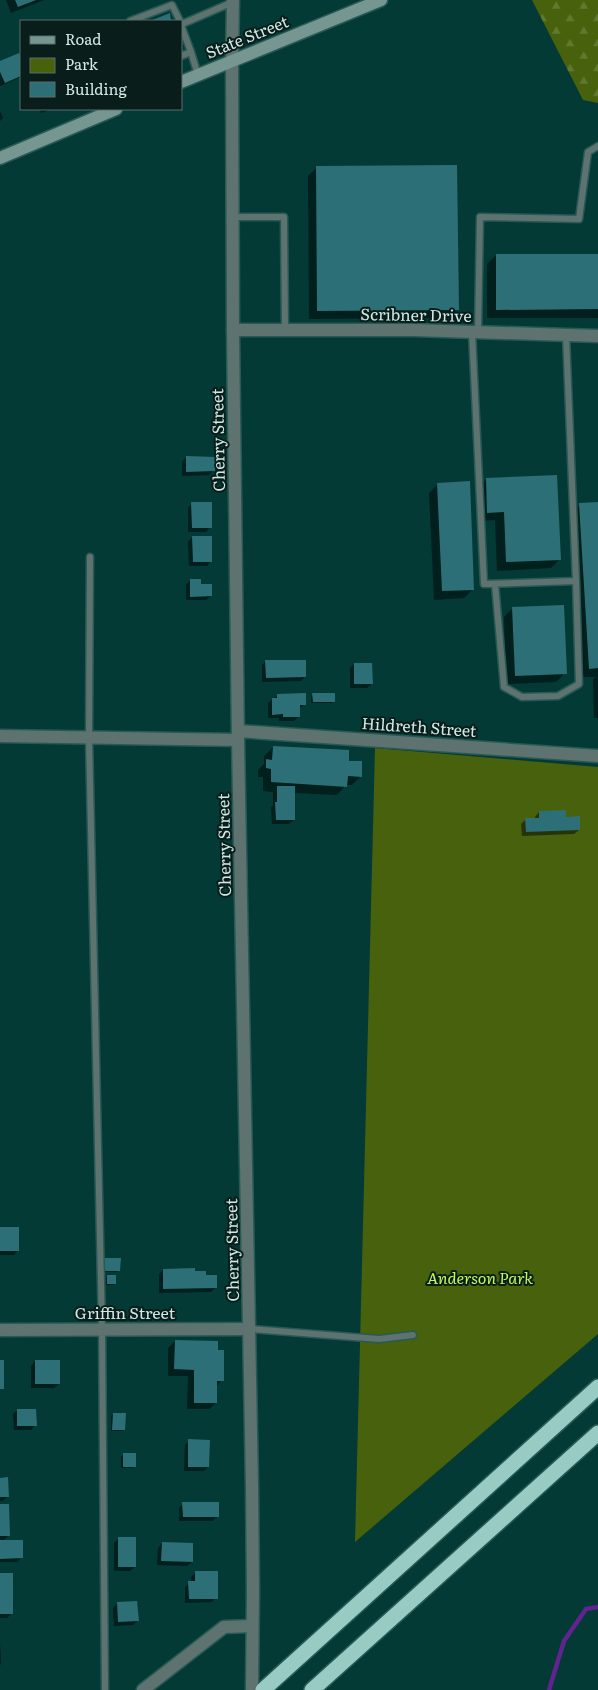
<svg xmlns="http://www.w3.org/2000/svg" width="598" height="1690" viewBox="0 0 598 1690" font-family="Literata,serif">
  <defs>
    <pattern id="forest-firs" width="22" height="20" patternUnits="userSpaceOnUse" patternTransform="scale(1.25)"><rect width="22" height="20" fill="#48610c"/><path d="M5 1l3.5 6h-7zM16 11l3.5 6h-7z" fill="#61782f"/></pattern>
  </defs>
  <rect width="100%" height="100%" fill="#033a35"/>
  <!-- forest -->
  <path fill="url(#forest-firs)" d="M532,0H598V103L583,100Z"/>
  <!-- park -->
  <path fill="#48610c" d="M375,748L598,767V1334L355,1542Z"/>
  <!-- shadow -->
  <path fill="#0007" d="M6,0H44L11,13Z
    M18,55L21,62V77L0,86V62Z
    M40,109H52L41,113Z
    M0,111L3,118L0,121Z
    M317,167L457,309L448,318L309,319L308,176Z
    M496,255H598V318H487V264Z
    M186,457L213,471L209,475L182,476V462Z
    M486,480L560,559L551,568L497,571L495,520L479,521L477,489Z
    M438,484L473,589L464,598L434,600L429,493Z
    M192,503L210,527L206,532H188V508Z
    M598,504V718H594L593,679L596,677H580L571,514L580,505Z
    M192,537L211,561L207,566H189L188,542Z
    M190,580L200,585L211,596L206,600H186V585Z
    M513,608L565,673L556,682L506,684L504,617Z
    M266,661L305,677L301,681L262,682V665Z
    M354,664L372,684L367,688H350V668Z
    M313,694L334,701L332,703H311V696Z
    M278,695L304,705L298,709V717L294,721H279V718H268V703Z
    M273,747L347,762L361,776L352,785H346L337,795L294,793V820L289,824H272L271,807L273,806V792L263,791V777H258V770L264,764V756Z
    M539,812L565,818L579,830L574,834L522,836L521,824L526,819H535V817Z
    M0,1228L18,1250L14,1255H0Z
    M105,1259L119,1270L117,1272H103V1261Z
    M163,1270L193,1272L205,1276L216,1287L211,1292L159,1293V1274Z
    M108,1276L115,1283L113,1285H106V1278Z
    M175,1341L222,1380L216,1387V1403L209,1409H187L188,1376H168V1348Z
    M35,1361L59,1384L54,1388H31V1366Z
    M18,1410L35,1425L31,1430H14L13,1414Z
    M113,1414L124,1429L122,1431H111V1416Z
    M189,1441L208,1467L204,1471H184L185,1445Z
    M123,1455L134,1466L133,1468H121V1457Z
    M0,1479L7,1497L3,1501H0Z
    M183,1503L217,1516L213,1521H179V1508Z
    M0,1505L8,1536L3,1541L22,1557L17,1562H0Z
    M119,1538L135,1567L130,1571H114V1543Z
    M162,1543L192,1562L187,1566L157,1565L158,1548Z
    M196,1572L216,1598L212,1602L185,1603V1587L189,1583H191V1577Z
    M0,1574L12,1613L7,1618H0Z
    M117,1604L137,1621L133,1625L114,1626L113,1608Z
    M0,1642L1,1664L0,1665Z"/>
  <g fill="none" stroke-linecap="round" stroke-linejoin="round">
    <!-- stream -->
    <path stroke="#60238f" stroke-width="4.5" d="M549,1690L564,1641L586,1609L598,1607"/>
  </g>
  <!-- building -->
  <path fill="#2d6f77" d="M15,0H36L18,7Z
    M170,13L171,21H150Z
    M19,53L21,59V76L5,83L0,72V61Z
    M457,165L459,310L317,311L316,166Z
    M496,254H598V309L496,310Z
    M186,456L215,457V471L186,472Z
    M557,475L561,560L506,562L504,512L487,513L486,478Z
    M470,481L474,590L442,591L437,483Z
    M191,502H212V528H192Z
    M598,502V668L589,669L579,503Z
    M192,536H212V562H193Z
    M190,579H201V584H212V596L190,597Z
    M564,605L567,674L515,676L512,607Z
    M265,660H306V677L266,678Z
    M354,663H372L373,684H354Z
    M306,693V705H300V717H283V714L272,715V698H277V694Z
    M312,693H335V702H313Z
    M273,746L349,750V761H362V777L348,776L347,787L271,782V769L266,768V759L272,760Z
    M277,786H295V820H276L275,802H277Z
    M566,810V817L580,816V830L526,832L525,818H539V811Z
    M0,1227H19V1251H0Z
    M104,1258H121L120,1271H104Z
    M195,1268V1271H206V1275H217V1288L163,1289V1269Z
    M107,1275H116V1284H107Z
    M175,1340L218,1341V1350H224V1381H217V1403H194V1370L174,1369Z
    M0,1360H4V1389H0Z
    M35,1360H60V1384H35Z
    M17,1409H36L37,1426H17Z
    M113,1413H126L125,1430H112Z
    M188,1439L210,1440L209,1467H188Z
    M123,1453H136V1467H123Z
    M8,1477L9,1497H0V1478Z
    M182,1502H219V1517H183Z
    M0,1504H9L10,1536H0Z
    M118,1537H136V1567H118Z
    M0,1540H23V1558L0,1559Z
    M162,1542L193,1543V1562L161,1561Z
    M195,1571H218V1599H189L188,1581H195Z
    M0,1573H13V1614H0Z
    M137,1601L139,1621L118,1622L117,1602Z"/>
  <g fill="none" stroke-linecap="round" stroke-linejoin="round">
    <!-- service casing -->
    <g stroke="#285a55" stroke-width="9">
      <path id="service" d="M130,21L172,5L180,21
        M181,23L182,24L233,2
        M181,25L191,52L181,56
        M191,52L198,75
        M233,217H284L285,330
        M472,332L484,584L576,581L566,335
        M478,332L480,217L579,219L588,152L598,146
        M90,557L89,738L102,1329L105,1690
        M495,584L504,687L522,697L558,696L579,684L576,581
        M250,1329L379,1339L413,1335"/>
    </g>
    <!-- minor casing -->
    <g stroke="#285a55" stroke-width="15">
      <path id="minor" d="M232,61L233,0
        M233,330H414L598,336
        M238,731L598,756
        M0,736L238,740
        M0,1330L250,1329
        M143,1690L224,1627L252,1626"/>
    </g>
    <!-- tertiary casing -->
    <g stroke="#285a55" stroke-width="15">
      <path id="tertiary" d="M232,61L233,330L238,740L252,1485L253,1591L252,1690"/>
    </g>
    <!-- secondary casing -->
    <g stroke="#285a55" stroke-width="15">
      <path id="secondary" d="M181,82L381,0
        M0,158L116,109"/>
    </g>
    <!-- motorway casing -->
    <g stroke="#285a55" stroke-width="18">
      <path id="motorway" d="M263,1690L598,1387
        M312,1690L598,1433"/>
    </g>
    <!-- service -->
    <use href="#service" stroke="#5e726f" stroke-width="6"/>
    <!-- minor -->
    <use href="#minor" stroke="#5e726f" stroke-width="12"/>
    <!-- tertiary -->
    <use href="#tertiary" stroke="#5e726f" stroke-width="12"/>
    <!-- secondary -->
    <use href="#secondary" stroke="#769692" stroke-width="12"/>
    <!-- motorway -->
    <use href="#motorway" stroke="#98cbc4" stroke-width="15"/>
  </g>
  <g text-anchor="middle" stroke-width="4" stroke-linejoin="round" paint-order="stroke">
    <!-- street labels -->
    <g font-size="16" fill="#d0e9e5" stroke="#091d1b">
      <text transform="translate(247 37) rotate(-22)" y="6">State Street</text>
      <text transform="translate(416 315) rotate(1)" y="6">Scribner Drive</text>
      <text transform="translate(218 440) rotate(-91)" y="6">Cherry Street</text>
      <text transform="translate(419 727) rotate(4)" y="6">Hildreth Street</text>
      <text transform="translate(224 845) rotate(-91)" y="6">Cherry Street</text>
      <text transform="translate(232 1250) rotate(-91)" y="6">Cherry Street</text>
      <text x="125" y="1319">Griffin Street</text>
    </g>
    <!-- park labels -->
    <g font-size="16" font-style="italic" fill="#c2f953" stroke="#091d1b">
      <text x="480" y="1284">Anderson Park</text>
    </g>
  </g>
  <!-- legend -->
  <rect x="20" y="20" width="162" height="90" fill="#091d1b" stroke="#596f6c"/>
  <rect x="30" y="36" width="25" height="8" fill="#769692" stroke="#596f6c"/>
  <text x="65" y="45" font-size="15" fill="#d0e9e5">Road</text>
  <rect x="30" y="58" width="25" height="15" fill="#48610c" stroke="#596f6c"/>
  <text x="65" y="70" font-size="15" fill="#d0e9e5">Park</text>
  <rect x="30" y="82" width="25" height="15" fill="#2d6f77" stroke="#596f6c"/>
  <text x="65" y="95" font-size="15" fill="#d0e9e5">Building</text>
</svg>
